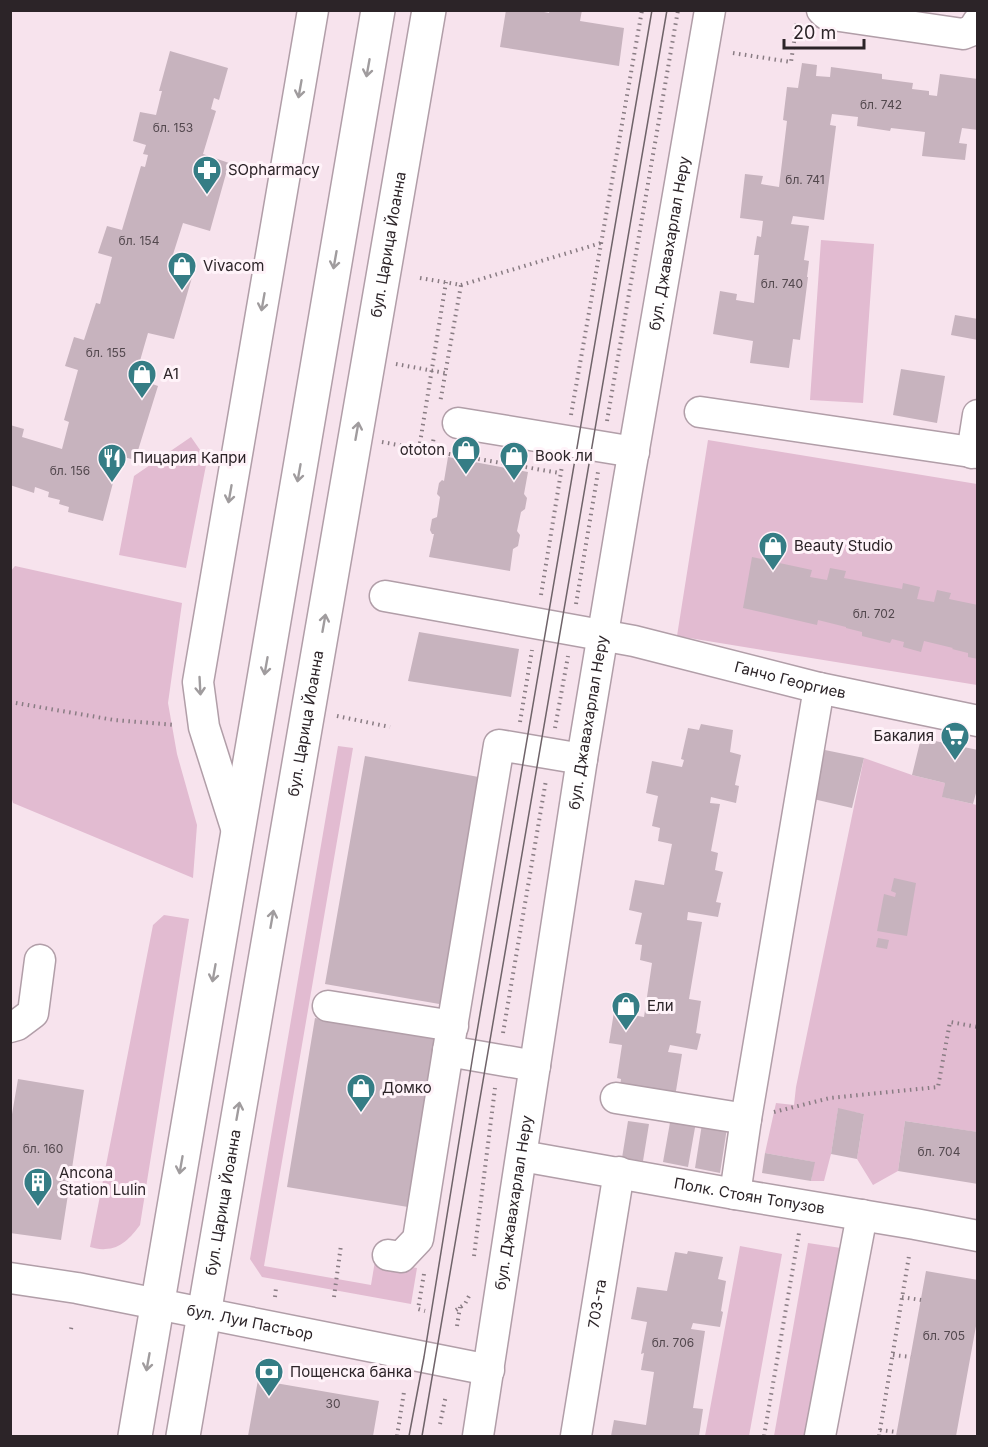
<svg xmlns="http://www.w3.org/2000/svg" width="988" height="1447" viewBox="0 0 988 1447" font-family="Inter,sans-serif">
  <rect width="100%" height="100%" fill="#f7e3ed"/>
  <!-- green -->
  <path fill="#e2bbd1" d="M821,240L874,244L863,403L810,400Z
    M191,437L207,460L186,568L119,555L134,476Z
    M708,440L977,484V685L677,636Z
    M15,566L182,603L168,703L177,754L197,825L193,878L13,803L10,792V572Z
    M338,746L353,748L264,1266L371,1285L375,1261L417,1268L411,1304L262,1277L250,1259Z
    M864,758L912,775L945,783L943,797L977,805V1132L905,1121L898,1171L873,1185L857,1159L864,1114L838,1109L831,1154L824,1181H811L814,1162L765,1153L776,1103L794,1105L796,1087Z
    M164,915L189,919L140,1225C131,1237 121,1249 105,1249C101,1250 95,1248 90,1247L153,925Z
    M808,1243L841,1248L808,1436H774Z
    M740,1246L782,1254L749,1436H705Z"/>
  <!-- building -->
  <path fill="#c7b3be" d="M506,10H534L549,13L550,10H582L580,21L624,28L619,66L500,47Z
    M170,51L228,68L219,100L214,98L211,109L216,111L203,154L229,163L210,231L183,223L169,267L193,274L174,339L148,333L135,378L158,386L135,460L120,456L103,521L68,512L69,507L59,504L60,500L48,497L49,492L35,487L34,493L10,485V425L24,429L22,437L62,449L69,422L64,420L78,370L65,366L74,337L84,340L96,303L100,304L112,257L98,253L107,226L122,230L141,166L145,167L148,155L143,154L146,145L133,141L140,112L156,115L162,91H159Z
    M802,63L817,65L816,76L830,77L831,67L882,74V79L913,83L912,89L929,91V95L937,96L940,74L978,79V130L962,128L959,143L967,144L965,160L922,156L925,132L891,128L890,131L857,126L858,117L832,114L830,125L836,126L824,220L793,216L791,224L809,226L804,260L809,261L807,277H808L800,340L793,339L789,368L750,363L753,341L713,334L720,291L737,294L736,300L754,303L759,255H754L757,236L761,237L763,221L740,218L745,174L763,176L761,184L779,187L787,121L783,120L787,87L798,88Z
    M955,315L978,319V340L951,335Z
    M901,369L945,376L937,423L893,415Z
    M448,457L528,472L524,494L527,498L525,509L521,512L517,531L520,535L518,546L513,549L510,571L429,557L434,534H432L430,530L432,519L437,517L440,497L437,494L439,483L442,480L444,481Z
    M752,557L812,570L810,577L827,580L830,568L846,571L844,578L902,589L903,583L920,587L917,599L934,602L937,590L951,593L949,599L978,605V659L968,657V653L952,649L953,648L924,641L921,652L903,647L904,642L892,639L890,643L862,636V632L846,628V627L818,620L817,625L743,608Z
    M419,632L519,649L511,697L408,681Z
    M701,724L733,730L730,752L741,755L735,785L739,786L736,803L711,797L710,803L720,804L711,851L718,853L715,870L723,872L716,902L721,903L718,917L688,912L687,920L702,922L689,999L701,1001L696,1033L701,1034L697,1050L670,1045L668,1052L682,1054L674,1103L619,1093L621,1079L617,1078L622,1045L609,1043L614,1012L644,1017L652,963L640,960L642,945L635,944L642,913L629,910L635,880L664,885L672,844L658,841L660,828L652,826L658,796L646,793L652,761L682,767L684,760L681,759L688,728L699,730Z
    M921,738L978,750V786L973,804L942,797L945,783L912,775Z
    M820,749L864,758L852,808L809,798Z
    M365,756L484,778L445,1005L325,984Z
    M894,878L916,883L907,936L877,931L884,894L895,897L896,893L891,891Z
    M878,938L889,940L887,949L876,947Z
    M315,1018L436,1039L408,1207L287,1187Z
    M18,1079L84,1090L61,1240L10,1233V1126Z
    M838,1108L864,1114L857,1159L831,1154Z
    M671,1117L696,1122L688,1167L663,1162Z
    M628,1121L649,1124L643,1161L622,1158Z
    M905,1121L978,1132V1184L898,1171Z
    M702,1124L727,1128L720,1173L695,1168Z
    M765,1153L815,1162L811,1181L762,1173Z
    M688,1251L723,1257L718,1279L726,1281L721,1311L723,1312L720,1327L693,1323L691,1329L705,1331L693,1408L703,1409L699,1436H611L614,1420L646,1425L654,1372L641,1370L644,1353L641,1354L647,1322L631,1319L637,1287L667,1291L675,1252L687,1254Z
    M926,1271L978,1280V1315L956,1436H896Z
    M258,1380L379,1401L373,1436H248Z"/>
  <g fill="none" stroke-linecap="round" stroke-linejoin="round">
    <!-- minor casing -->
    <g stroke="#b19ea8" stroke-width="33">
      <g id="minor">
        <path d="M822,10L826,14L963,34L973,30L978,22"/>
        <path d="M700,412L978,453"/>
        <path d="M458,423L634,452"/>
        <path d="M972,453L978,415"/>
        <path id="s1" d="M385,596L634,641L819,688L978,721"/>
        <path d="M238,834L204,727L198,682L313,10"/>
        <path d="M328,1006L453,1026"/>
        <path d="M10,1027L17,1025L33,1013L40,960"/>
        <path d="M448,1051L499,745L582,759"/>
        <path d="M616,1098L746,1119"/>
        <path id="s2" d="M522,1156L735,1194L915,1224L978,1236"/>
        <path d="M735,1194L746,1119L819,688"/>
        <path d="M388,1255L401,1257L418,1239L448,1051L535,1066"/>
        <path id="s3" d="M10,1278L77,1288L489,1370"/>
        <path id="s4" d="M478,1436L582,759L628,484L710,10"/>
        <path id="s5" d="M576,1436L619,1172"/>
        <path d="M820,1436L862,1215"/>
      </g>
    </g>
    <!-- major casing -->
    <g stroke="#b19ea8" stroke-width="36">
      <g id="major">
        <path d="M135,1436L378,10"/>
        <path id="s6" d="M183,1436L429,10"/>
      </g>
    </g>
    <!-- path -->
    <path stroke="#897c83" stroke-width="4" stroke-dasharray="1.5 4.5" stroke-linecap="butt" d="M733,53L791,62L797,22
      M420,278L461,285L440,403
      M461,285L601,243
      M396,364L445,373
      M571,415L642,10
      M607,421L678,10
      M382,442L431,451L434,437
      M419,449L446,282
      M431,451L560,473
      M541,595L562,466
      M576,604L598,472
      M10,702L114,720L176,725
      M337,716L390,727
      M520,722L532,650
      M555,728L568,656
      M503,1033L546,780
      M774,1112L830,1098L938,1087L950,1022L978,1027
      M474,1256L495,1088
      M424,1274L418,1309L425,1311
      M275,1297L276,1288
      M334,1297L341,1245
      M902,1297L921,1300
      M456,1310L465,1304L469,1296
      M457,1326L460,1307
      M71,1329L72,1324
      M893,1355L911,1357
      M262,1367L263,1359
      M440,1424L446,1395
      M880,1430L897,1432
      M397,1436L404,1392
      M764,1436L799,1233
      M879,1436L909,1256"/>
    <!-- minor -->
    <use href="#minor" stroke="#fff" stroke-width="30"/>
    <!-- major -->
    <use href="#major" stroke="#fff" stroke-width="33"/>
    <!-- tram -->
    <path stroke="#6f6369" stroke-width="1.5" d="M409,1436L424,1357L473,1055L652,10
      M422,1436L667,10"/>
  </g>
  <!-- one-way arrows -->
  <defs><path id="oneway-shaft" d="M-6 0H5M1.5-3L5.5 0L1.5 3" fill="none" stroke-width="1.6" stroke-linecap="round" stroke-linejoin="round" transform="scale(1.5)"/></defs>
  <g stroke="#a09c9e">
    <use href="#oneway-shaft" transform="translate(368 68) rotate(100)"/>
    <use href="#oneway-shaft" transform="translate(300 89) rotate(100)"/>
    <use href="#oneway-shaft" transform="translate(335 260) rotate(100)"/>
    <use href="#oneway-shaft" transform="translate(263 302) rotate(100)"/>
    <use href="#oneway-shaft" transform="translate(357 431) rotate(-80)"/>
    <use href="#oneway-shaft" transform="translate(299 473) rotate(100)"/>
    <use href="#oneway-shaft" transform="translate(230 494) rotate(100)"/>
    <use href="#oneway-shaft" transform="translate(324 623) rotate(-80)"/>
    <use href="#oneway-shaft" transform="translate(266 666) rotate(100)"/>
    <use href="#oneway-shaft" transform="translate(200 686) rotate(87)"/>
    <use href="#oneway-shaft" transform="translate(272 919) rotate(-80)"/>
    <use href="#oneway-shaft" transform="translate(214 973) rotate(100)"/>
    <use href="#oneway-shaft" transform="translate(238 1111) rotate(-80)"/>
    <use href="#oneway-shaft" transform="translate(181 1165) rotate(100)"/>
    <use href="#oneway-shaft" transform="translate(148 1362) rotate(100)"/>
  </g>
  <!-- icons -->
  <defs>
    <g id="pharmacy-pin" transform="scale(1.5)"><path d="M0 17L-7.5 6A9.5 9.5 0 1 1 7.5 6Z" fill="#357d85" stroke="#fff3f9"/><path d="M-2-6h4v4h4v4h-4v4h-4v-4h-4v-4h4Z" fill="#fff"/></g>
    <g id="shop-pin" transform="scale(1.5)"><path d="M0 17L-7.5 6A9.5 9.5 0 1 1 7.5 6Z" fill="#357d85" stroke="#fff3f9"/><path d="M-5-2.5h2.3a2.7 3.5 0 0 1 5.4 0H5L5.5 6h-11ZM-1.5-2.5h3a1.5 2.3 0 0 0-3 0Z" fill="#fff"/></g>
    <g id="restaurant-pin" transform="scale(1.5)"><path d="M0 17L-7.5 6A9.5 9.5 0 1 1 7.5 6Z" fill="#357d85" stroke="#fff3f9"/><path d="M-5-6h1v4h1v-4h1v4h1v-4h1v5L-1.5 .5V6h-2V.5L-5-1ZM5-6V6H3V1.5H1.5Q1.5-4 5-6Z" fill="#fff"/></g>
    <g id="supermarket-pin" transform="scale(1.5)"><path d="M0 17L-7.5 6A9.5 9.5 0 1 1 7.5 6Z" fill="#357d85" stroke="#fff3f9"/><path d="M-6-5.5h2.5l.6 2H6L4.5 2H-2.5L-4.4-4H-6ZM-1.5 3.2a1.3 1.3 0 1 0 .1 0ZM3 3.2a1.3 1.3 0 1 0 .1 0Z" fill="#fff"/></g>
    <g id="building-pin" transform="scale(1.5)"><path d="M0 17L-7.5 6A9.5 9.5 0 1 1 7.5 6Z" fill="#357d85" stroke="#fff3f9"/><path d="M-4-6H4V6H1V3H-1V6H-4ZM-2.5-4.3h1.7v1.8h-1.7ZM.8-4.3h1.7v1.8H.8ZM-2.5-1h1.7V.8h-1.7ZM.8-1h1.7V.8H.8Z" fill="#fff"/></g>
    <g id="bank-pin" transform="scale(1.5)"><path d="M0 17L-7.5 6A9.5 9.5 0 1 1 7.5 6Z" fill="#357d85" stroke="#fff3f9"/><path d="M-6-4H6V4H-6ZM0-2.3a2.3 2.3 0 1 0 0 4.6a2.3 2.3 0 1 0 0-4.6Z" fill="#fff"/></g>
  </defs>
  <g fill-rule="evenodd">
    <use href="#pharmacy-pin" x="207" y="170"/>
    <use href="#shop-pin" x="182" y="266"/>
    <use href="#shop-pin" x="142" y="374"/>
    <use href="#shop-pin" x="466" y="450"/>
    <use href="#shop-pin" x="514" y="456"/>
    <use href="#restaurant-pin" x="112" y="458"/>
    <use href="#shop-pin" x="773" y="546"/>
    <use href="#supermarket-pin" x="955" y="736"/>
    <use href="#shop-pin" x="626" y="1006"/>
    <use href="#shop-pin" x="361" y="1088"/>
    <use href="#building-pin" x="38" y="1182"/>
    <use href="#bank-pin" x="269" y="1372"/>
  </g>
  <g text-anchor="middle" stroke-width="6" stroke-linejoin="round" paint-order="stroke">
    <!-- number labels -->
    <g font-size="12" fill="#53484e">
      <text x="881" y="109">бл. 742</text>
      <text x="173" y="132">бл. 153</text>
      <text x="805" y="184">бл. 741</text>
      <text x="139" y="245">бл. 154</text>
      <text x="782" y="288">бл. 740</text>
      <text x="106" y="357">бл. 155</text>
      <text x="70" y="475">бл. 156</text>
      <text x="874" y="618">бл. 702</text>
      <text x="43" y="1153">бл. 160</text>
      <text x="939" y="1156">бл. 704</text>
      <text x="944" y="1340">бл. 705</text>
      <text x="673" y="1347">бл. 706</text>
      <text x="333" y="1408">30</text>
    </g>
    <!-- poi labels -->
    <g font-size="15" fill="#2c2428" stroke="#fff3f9" text-anchor="start">
      <text x="228" y="175">SOpharmacy</text>
      <text x="203" y="271">Vivacom</text>
      <text x="163" y="379">A1</text>
      <text x="445" y="455" text-anchor="end">ototon</text>
      <text x="535" y="461">Book ли</text>
      <text x="133" y="463">Пицария Капри</text>
      <text x="794" y="551">Beauty Studio</text>
      <text x="934" y="741" text-anchor="end">Бакалия</text>
      <text x="647" y="1011">Ели</text>
      <text x="382" y="1093">Домко</text>
      <text x="59" y="1178">Ancona<tspan x="59" dy="17">Station Lulin</tspan></text>
      <text x="290" y="1377">Пощенска банка</text>
    </g>
    <!-- street labels -->
    <g font-size="15" fill="#2c2428" stroke="#fff3f9">
      <text dy="5" stroke="none"><textPath href="#s4" startOffset="1208">бул. Джавахарлал Неру</textPath></text>
      <text dy="5" stroke="none"><textPath href="#s6" startOffset="1209">бул. Царица Йоанна</textPath></text>
      <text dy="5" stroke="none"><textPath href="#s1" startOffset="414">Ганчо Георгиев</textPath></text>
      <text dy="5" stroke="none"><textPath href="#s4" startOffset="722">бул. Джавахарлал Неру</textPath></text>
      <text dy="5" stroke="none"><textPath href="#s6" startOffset="723">бул. Царица Йоанна</textPath></text>
      <text dy="5" stroke="none"><textPath href="#s2" startOffset="231">Полк. Стоян Топузов</textPath></text>
      <text dy="5" stroke="none"><textPath href="#s6" startOffset="237">бул. Царица Йоанна</textPath></text>
      <text dy="5" stroke="none"><textPath href="#s4" startOffset="236">бул. Джавахарлал Неру</textPath></text>
      <text dy="5" stroke="none"><textPath href="#s5" startOffset="134">703-та</textPath></text>
      <text dy="5" stroke="none"><textPath href="#s3" startOffset="244">бул. Луи Пастьор</textPath></text>
    </g>
  </g>
  <!-- border -->
  <rect width="988" height="1447" fill="none" stroke="#2c2428" stroke-width="24"/>
  <!-- scale -->
  <path d="M784 39v9h80v-9" fill="none" stroke="#2c2428" stroke-width="3"/>
  <text x="793" y="39" font-size="18" fill="#2c2428" stroke="#fff3f9" stroke-width="4.5" paint-order="stroke">20 m</text>
</svg>
